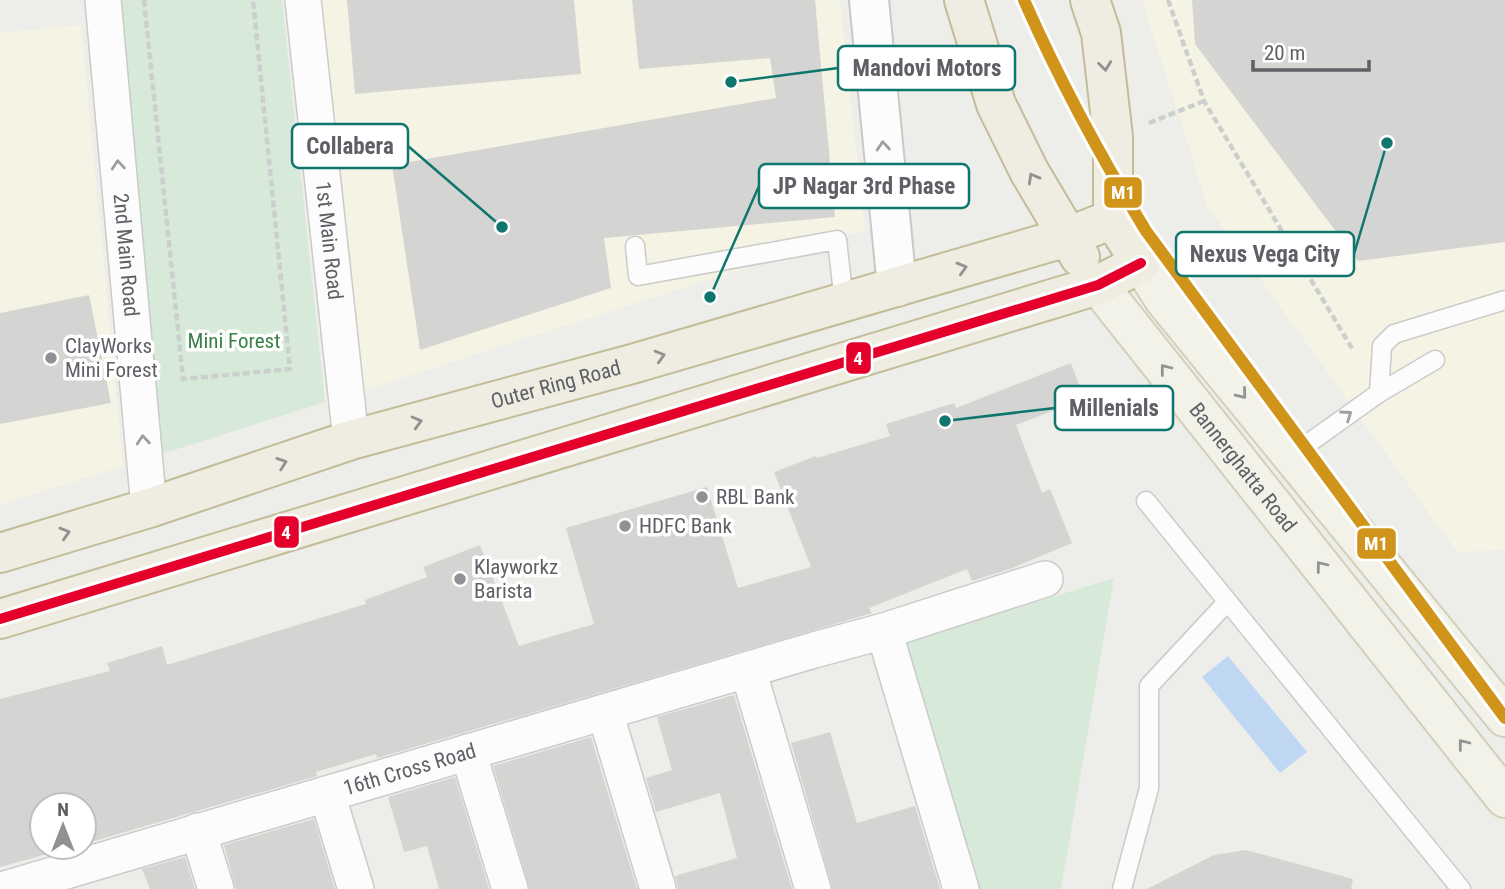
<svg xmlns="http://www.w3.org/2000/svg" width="1505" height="889" viewBox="0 0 1505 889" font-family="'Roboto Condensed',sans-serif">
  <rect width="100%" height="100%" fill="#edede9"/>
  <!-- commercial -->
  <path fill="#f5f4e4" d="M315,0H840L865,230L358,392Z
    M1142,0H1505V550L1457,552L1207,205Z
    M81,25L123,466L0,505V33Z"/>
  <!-- green -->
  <path fill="#d7e9d8" d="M121,0H282L325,402L161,454Z
    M1114,578L1061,889H974L903,643Z"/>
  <!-- water -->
  <path fill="#c0d7f4" d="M1228,656L1307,752L1280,773L1202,677Z"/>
  <!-- building -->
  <path fill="#d4d4d2" d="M347,0H574L581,74L355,94Z
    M632,0H815L835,217L604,238L611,288L420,350L392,165L776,98L770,58L639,69Z
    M1192,0H1505V242L1358,261L1195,44Z
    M89,295L111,403L0,424V313Z
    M1071,363L1084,399L1016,425L1042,493L1050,489L1072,543L1010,569L972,581L967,569L869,608L872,613L377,758L376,754L316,772L317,776L84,844V805H42V847H73L0,867V699L110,671L107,663L162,646L167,665L366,604L365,600L427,577L423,567L480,545L519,646L594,624L566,528L707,487L738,588L811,567L774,472L816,456L817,458L890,436L886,424L954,403L956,408Z
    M734,695L792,889H678L675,876L737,858L720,793L656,812L646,778L672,770L657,717Z
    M830,732L857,823L915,806L940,889H833L791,743Z
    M591,737L637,889H530L493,766Z
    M455,777L489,889H439L427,846L404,852L388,797Z
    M314,819L335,889H236L224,845Z
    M1246,850L1353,879L1351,889H1147L1214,855Z
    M185,857L195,889H150L142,869Z"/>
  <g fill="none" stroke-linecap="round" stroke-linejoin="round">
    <!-- lane casing -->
    <g stroke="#cacbca" stroke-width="21">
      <path id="lane" d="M635,246L638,276L837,240L844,302
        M1379,393L1382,346L1394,334L1505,300
        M1292,455L1379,393L1435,360
        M1146,501L1461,889
        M1122,889L1149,788V686L1227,602"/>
    </g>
    <!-- street casing -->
    <g stroke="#cacbca" stroke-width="38">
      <g id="street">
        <path id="s1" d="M103,0L149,508"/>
        <path id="s2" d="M303,0L351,440"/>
        <path d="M748,670L813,889"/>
        <path d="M605,712L658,889"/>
        <path d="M468,752L510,889"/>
        <path d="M327,794L356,889"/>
        <path d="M198,831L216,889"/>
        <path id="s3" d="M5,889L814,650L884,631"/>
        <path d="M961,889L884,631L1045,579"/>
      </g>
    </g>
    <!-- secondary casing -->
    <g stroke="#c9c9c9" stroke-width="42">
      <path id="secondary" d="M869,0L897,287"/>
    </g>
    <!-- primary casing -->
    <g stroke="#d3d0b9" stroke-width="42">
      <g id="primary">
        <path d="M1141,263L1164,299L1505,717"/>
        <path id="s4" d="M1098,285L1505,798"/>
      </g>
    </g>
    <!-- highway casing -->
    <g stroke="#c3bc98" stroke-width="42">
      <g id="highway">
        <path d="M964,0L996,104L1029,171L1080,257"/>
        <path id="s5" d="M0,553L149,508L351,440L632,364L1067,237L1113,219"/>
        <path d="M0,619L1098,285L1141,263L1113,219V137L1101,33L1090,0"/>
      </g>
    </g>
    <!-- path -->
    <path stroke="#cbcfce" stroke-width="4.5" stroke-dasharray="7 3.5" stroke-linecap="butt" d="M144,0L183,379L290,369L253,0
      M1168,0L1204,101L1353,350
      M1149,123L1204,101"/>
    <!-- lane -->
    <use href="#lane" stroke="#fcfcfc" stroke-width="18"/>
    <!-- street -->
    <use href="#street" stroke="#fcfcfc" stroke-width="35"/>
    <!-- secondary -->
    <use href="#secondary" stroke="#fcfcfc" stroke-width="38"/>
    <!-- primary -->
    <use href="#primary" stroke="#f3f2e9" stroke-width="38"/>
    <!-- highway -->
    <use href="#highway" stroke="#efede2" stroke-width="38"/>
    <!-- bus-1 casing -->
    <g stroke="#fff" stroke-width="16">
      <path id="bus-1" d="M0,619L1098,285L1141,263"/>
    </g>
    <!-- bus-1 -->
    <use href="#bus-1" stroke="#e4002b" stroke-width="10"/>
    <!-- metro-1 casing -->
    <g stroke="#fff" stroke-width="18">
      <path id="metro-1" d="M1024,0C1060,82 1099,154 1146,231L1505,718"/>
    </g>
    <!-- metro-1 -->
    <use href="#metro-1" stroke="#d1941a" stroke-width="12"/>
  </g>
  <!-- one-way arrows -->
  <defs><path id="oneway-chevron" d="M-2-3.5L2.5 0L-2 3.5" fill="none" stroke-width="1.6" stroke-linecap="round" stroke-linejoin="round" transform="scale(1.75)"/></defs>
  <g stroke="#919191">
    <use href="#oneway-chevron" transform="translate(1105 66) rotate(83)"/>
    <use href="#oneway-chevron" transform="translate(1033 178) rotate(-119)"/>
    <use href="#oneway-chevron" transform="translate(962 268) rotate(-16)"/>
    <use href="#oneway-chevron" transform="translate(660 356) rotate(-16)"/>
    <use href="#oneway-chevron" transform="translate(417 422) rotate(-15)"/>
    <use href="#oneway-chevron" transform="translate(282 463) rotate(-19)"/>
    <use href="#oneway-chevron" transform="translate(65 533) rotate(-17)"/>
  </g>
  <g stroke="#9d9ea2">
    <use href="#oneway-chevron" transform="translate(883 146) rotate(-95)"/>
    <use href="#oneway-chevron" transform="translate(118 165) rotate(-95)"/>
    <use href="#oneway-chevron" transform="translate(1347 415) rotate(-35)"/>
    <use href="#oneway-chevron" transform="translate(143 440) rotate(-95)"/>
  </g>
  <g stroke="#929394">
    <use href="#oneway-chevron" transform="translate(1165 369) rotate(-128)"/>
    <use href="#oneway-chevron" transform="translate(1242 394) rotate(51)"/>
    <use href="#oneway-chevron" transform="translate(1321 566) rotate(-128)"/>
    <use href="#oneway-chevron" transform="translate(1463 744) rotate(-128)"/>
  </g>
  <!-- markers -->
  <g fill="#909194" stroke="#fff" stroke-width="2.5">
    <circle cx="51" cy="358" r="7"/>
    <circle cx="702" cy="497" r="7"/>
    <circle cx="625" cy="526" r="7"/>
    <circle cx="460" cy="579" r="7"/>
  </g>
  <g text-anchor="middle" stroke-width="7" stroke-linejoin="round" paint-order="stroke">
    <!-- street labels -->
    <g font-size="21" fill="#5e6066" stroke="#fff">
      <text dy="7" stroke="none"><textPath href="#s2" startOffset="242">1st Main Road</textPath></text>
      <text dy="7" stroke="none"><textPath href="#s1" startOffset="256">2nd Main Road</textPath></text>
      <text dy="7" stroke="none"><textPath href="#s5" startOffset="581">Outer Ring Road</textPath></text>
      <text dy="7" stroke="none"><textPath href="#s4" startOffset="233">Bannerghatta Road</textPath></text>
      <text dy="7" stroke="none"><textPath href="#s3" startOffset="422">16th Cross Road</textPath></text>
    </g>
    <!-- park labels -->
    <g font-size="21" fill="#3b8047" stroke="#fff">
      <text x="234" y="348">Mini Forest</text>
    </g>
    <!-- poi labels -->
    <g font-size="21" fill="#5e6066" stroke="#fff" text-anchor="start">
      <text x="65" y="353">ClayWorks<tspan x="65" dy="24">Mini Forest</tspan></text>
      <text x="716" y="504">RBL Bank</text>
      <text x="639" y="533">HDFC Bank</text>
      <text x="474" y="574">Klayworkz<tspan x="474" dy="24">Barista</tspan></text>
    </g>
  </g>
  <!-- callouts -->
  <path fill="none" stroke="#0f766e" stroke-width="2.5" d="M731 82L838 68M502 227L408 146M710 297L759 186M1387 143L1354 254M945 421L1055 408"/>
  <g fill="#0f766e" stroke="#fff" stroke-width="2.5">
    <circle cx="731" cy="82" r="7"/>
    <circle cx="502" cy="227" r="7"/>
    <circle cx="710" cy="297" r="7"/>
    <circle cx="1387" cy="143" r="7"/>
    <circle cx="945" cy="421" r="7"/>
  </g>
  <g fill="#fff" stroke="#0f766e" stroke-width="2.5">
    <rect x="838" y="46" width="177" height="44" rx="7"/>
    <rect x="292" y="124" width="116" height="44" rx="7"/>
    <rect x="759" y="164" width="210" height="44" rx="7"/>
    <rect x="1176" y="232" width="178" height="44" rx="7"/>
    <rect x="1055" y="386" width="118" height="44" rx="7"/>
  </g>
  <g font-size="23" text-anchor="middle" font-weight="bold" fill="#5e6066">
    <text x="927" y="76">Mandovi Motors</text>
    <text x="350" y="154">Collabera</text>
    <text x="864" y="194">JP Nagar 3rd Phase</text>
    <text x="1265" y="262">Nexus Vega City</text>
    <text x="1114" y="416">Millenials</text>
  </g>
  <g stroke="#fff" stroke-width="2.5">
    <rect x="1103" y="176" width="40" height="33" rx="7" fill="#d1941a"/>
    <rect x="845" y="341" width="27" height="34" rx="7" fill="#e4002b"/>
    <rect x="273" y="515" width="27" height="34" rx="7" fill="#e4002b"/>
    <rect x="1356" y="527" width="41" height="33" rx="7" fill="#d1941a"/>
  </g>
  <g font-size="19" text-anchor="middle" font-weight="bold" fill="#fff">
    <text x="1123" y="199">M1</text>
    <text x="858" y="365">4</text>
    <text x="286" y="539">4</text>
    <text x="1376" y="550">M1</text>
  </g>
  <!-- north arrow -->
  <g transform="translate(63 826)"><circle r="33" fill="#ffffff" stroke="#bfbfc2" stroke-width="2"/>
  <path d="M0-5L12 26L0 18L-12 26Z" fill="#909194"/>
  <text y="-10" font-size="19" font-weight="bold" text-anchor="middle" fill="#5e6066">N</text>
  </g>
  <!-- scale -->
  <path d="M1253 60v10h116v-10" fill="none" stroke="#5e6066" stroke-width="3.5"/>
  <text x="1264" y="60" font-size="21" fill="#5e6066" stroke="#ffffff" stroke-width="5" paint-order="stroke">20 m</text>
</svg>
